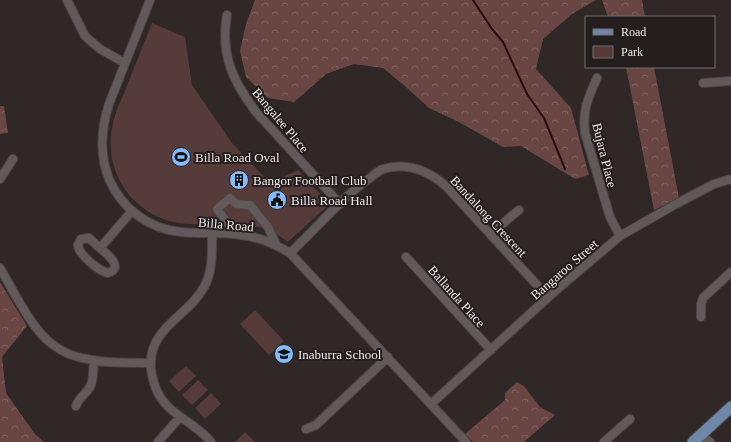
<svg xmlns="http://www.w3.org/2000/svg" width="731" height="442" viewBox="0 0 731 442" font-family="Georgia,serif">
  <defs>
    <pattern id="forest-crowns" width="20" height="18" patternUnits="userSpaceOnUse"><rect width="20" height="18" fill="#694543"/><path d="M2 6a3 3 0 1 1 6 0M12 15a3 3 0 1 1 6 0" fill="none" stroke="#7f605e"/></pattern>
  </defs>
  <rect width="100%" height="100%" fill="#2f2827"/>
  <!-- forest -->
  <path fill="url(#forest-crowns)" d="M255,0H596L572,14L543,39L536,69L571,108L589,175L575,179L521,146L503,147L457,121L429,108L406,87L383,68L354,64L326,74L294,102L268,98L246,77L240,51L246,24Z
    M602,0H642L645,17H608Z
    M626,67H654L679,198L654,210Z
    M0,106H4L8,133L0,134Z
    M0,282L27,326L2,357L6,393L35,434L44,442H0Z
    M517,382L524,386L540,407L555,415L524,442H473L465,434L505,400V393Z"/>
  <!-- park -->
  <path fill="#553b3a" d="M152,23L185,37L192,85L232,143L270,183L298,170L326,201L328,204L326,207L288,242C282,238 276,233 269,231C244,220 215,226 188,224C165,223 145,213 130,196C112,174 106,147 114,119C117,107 124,95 128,83C136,63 144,43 152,23Z
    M255,310L284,341L269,355L240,324Z
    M186,366L196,376L179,392L169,381Z
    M198,380L208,390L192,405L182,395Z
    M211,393L221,404L205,419L195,408Z
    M245,432L255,442H235Z"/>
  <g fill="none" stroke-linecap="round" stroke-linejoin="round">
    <!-- stream -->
    <path stroke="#2b0d0d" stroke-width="2" d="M473,0L492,29L503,42L527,94L544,118L565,169"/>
    <!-- minor casing -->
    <g stroke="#4b4444" stroke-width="10">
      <path id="minor" d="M67,0L85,36L100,49L125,63
        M150,0L109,104C101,129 99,154 109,179C122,209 149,229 181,232C201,234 222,232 242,235C260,237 275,244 290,253L466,442
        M227,15C220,55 233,81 256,112L340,204
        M597,78C588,98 582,111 585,133L610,217L620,236
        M703,83L731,81
        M0,179L13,159
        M230,233L229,225L217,209L230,198L236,204L250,205L268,227L276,244
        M490,234L519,210
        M100,248L89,238L81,239L78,245C79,255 99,271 108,273C125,268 106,253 100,248L132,211
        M290,253C316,229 341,198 370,178C374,175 378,171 383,169C407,162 429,171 447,187L548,297
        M406,257L491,350
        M0,268C13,290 32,330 52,344C63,353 78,358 92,360C111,364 132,362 151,363
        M701,317V304L703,298L731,272
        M431,404L554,292L620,236L676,204L714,184L731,179
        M76,406C79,397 85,395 90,387C94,380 93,369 94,360
        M306,429L316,425L388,357
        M706,439L710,442
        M158,442L180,417
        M211,442C196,423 169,415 158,393C154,385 152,377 151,369C147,328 188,317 204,287C213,272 212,251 212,234
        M604,442L630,419"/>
    </g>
    <!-- major casing -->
    <g stroke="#4b4444" stroke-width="13">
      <path id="major" d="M693,442L731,407"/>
    </g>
    <!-- minor -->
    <use href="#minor" stroke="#625a5a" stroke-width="8"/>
    <!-- major -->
    <use href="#major" stroke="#6c87a7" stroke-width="11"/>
  </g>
  <!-- icons -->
  <defs>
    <g id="stadium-disc" transform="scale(1)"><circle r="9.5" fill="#83bcfa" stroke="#251e1e"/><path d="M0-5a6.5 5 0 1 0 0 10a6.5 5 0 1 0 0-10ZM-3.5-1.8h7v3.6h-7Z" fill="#111"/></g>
    <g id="building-disc" transform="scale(1)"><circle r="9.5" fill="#83bcfa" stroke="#251e1e"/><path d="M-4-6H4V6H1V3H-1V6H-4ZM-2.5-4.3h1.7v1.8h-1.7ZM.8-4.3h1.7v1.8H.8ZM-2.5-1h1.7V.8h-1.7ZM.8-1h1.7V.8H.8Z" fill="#111"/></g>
    <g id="civic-disc" transform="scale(1)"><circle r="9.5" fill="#83bcfa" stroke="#251e1e"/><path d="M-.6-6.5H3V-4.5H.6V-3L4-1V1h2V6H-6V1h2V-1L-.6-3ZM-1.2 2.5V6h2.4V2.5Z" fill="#111"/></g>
    <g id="school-disc" transform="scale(1)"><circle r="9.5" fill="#83bcfa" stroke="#251e1e"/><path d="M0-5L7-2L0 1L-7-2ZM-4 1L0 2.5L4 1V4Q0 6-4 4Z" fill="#111"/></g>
  </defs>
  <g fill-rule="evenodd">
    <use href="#stadium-disc" x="181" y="157"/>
    <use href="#building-disc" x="239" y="180"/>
    <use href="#civic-disc" x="277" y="200"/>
    <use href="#school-disc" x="284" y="354"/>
  </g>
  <g text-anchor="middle" stroke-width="4" stroke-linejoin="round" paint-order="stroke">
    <!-- street labels -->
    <g font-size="13" fill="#eee9e8" stroke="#251e1e">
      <text transform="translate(281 120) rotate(50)" y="5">Bangalee Place</text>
      <text transform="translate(605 155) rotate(76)" y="5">Bujara Place</text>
      <text transform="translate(489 216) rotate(47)" y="5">Bandalong Crescent</text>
      <text transform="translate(226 224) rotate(5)" y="5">Billa Road</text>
      <text transform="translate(564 269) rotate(-41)" y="5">Bangaroo Street</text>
      <text transform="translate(457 296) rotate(48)" y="5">Ballanda Place</text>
    </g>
    <!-- poi labels -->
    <g font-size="13" fill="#eee9e8" stroke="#251e1e" text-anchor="start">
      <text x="195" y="162">Billa Road Oval</text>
      <text x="253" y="185">Bangor Football Club</text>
      <text x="291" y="205">Billa Road Hall</text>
      <text x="298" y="359">Inaburra School</text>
    </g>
  </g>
  <!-- legend -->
  <rect x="585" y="16" width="130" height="52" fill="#251e1e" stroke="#756f6f"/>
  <rect x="593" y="29" width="20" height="6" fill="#6c87a7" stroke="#756f6f"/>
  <text x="621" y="36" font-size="12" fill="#eee9e8">Road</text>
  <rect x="593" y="46" width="20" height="12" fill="#553b3a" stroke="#756f6f"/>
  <text x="621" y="56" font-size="12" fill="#eee9e8">Park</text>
</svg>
